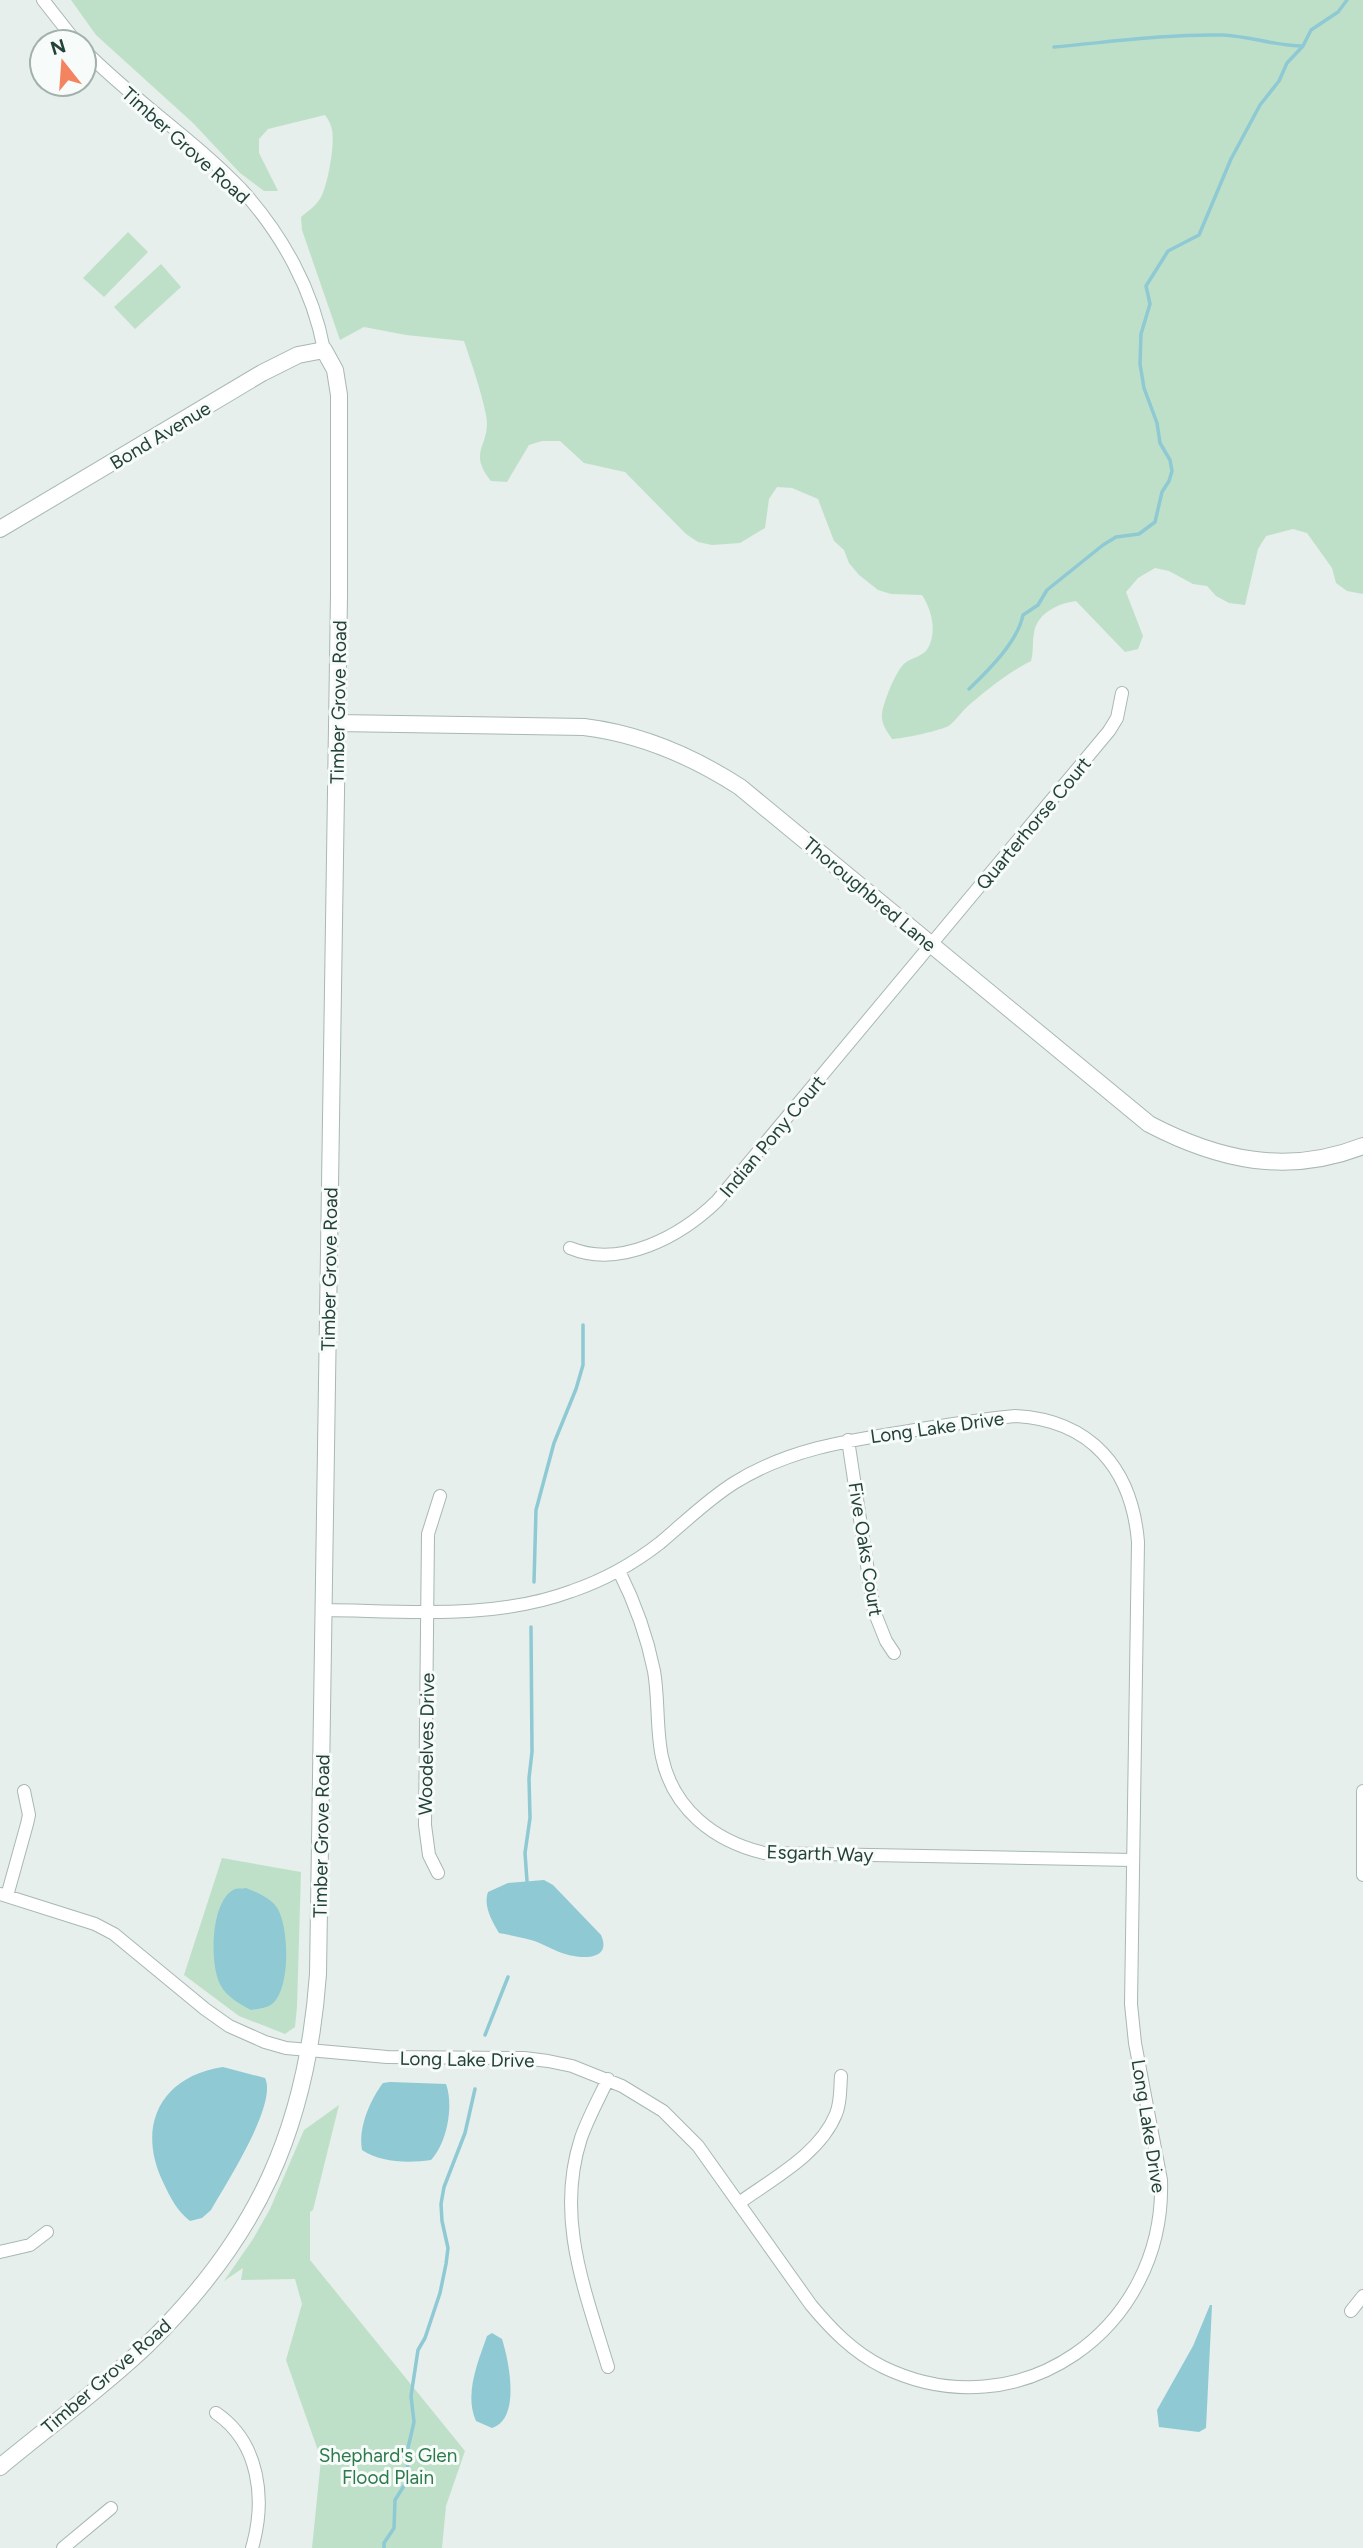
<svg xmlns="http://www.w3.org/2000/svg" width="1363" height="2548" viewBox="0 0 1363 2548" font-family="Figtree,sans-serif">
  <rect width="100%" height="100%" fill="#e6efeb"/>
  <!-- green -->
  <path fill="#bfe0c8" d="M71,0H1363V594L1347,591L1336,583L1332,568L1307,533L1293,529L1266,536L1258,549L1245,605L1229,603L1216,596L1207,586L1193,584L1169,571L1155,568L1138,578L1126,592L1143,636L1138,649L1125,652L1076,601C1059,603 1037,613 1034,633C1032,642 1034,650 1031,661C1009,672 988,689 969,705C962,711 957,719 950,725C944,730 901,739 892,739C887,731 881,724 882,714C883,703 896,670 905,663C912,657 923,657 928,648C937,632 932,610 922,595L891,594L878,590L859,575L849,563L844,550L834,541L818,499L792,488L777,487L769,499L765,528L740,543L712,545L698,542L686,534L625,472L584,463L560,441H542L529,445L507,482L491,481C466,450 492,446 486,415C481,390 472,365 464,341L406,335L364,327L340,340L302,230L301,217C308,211 316,206 321,197C328,184 335,144 332,130C331,124 328,119 325,115L268,129L259,139V153L278,191H264L240,173L193,123L96,35Z
    M128,232L148,252L104,297L83,278Z
    M161,264L181,287L135,329L114,307Z
    M222,1858L301,1872L297,2007L295,2027L285,2034L239,2016L184,1975Z
    M339,2105L313,2210L310,2212V2260L465,2451L446,2506L442,2548H312L321,2459L286,2360L302,2304L295,2279L241,2280L243,2268L224,2281L253,2239L270,2209L304,2130Z"/>
  <!-- water -->
  <path fill="#8ec9d4" d="M544,1880L553,1885L601,1935C613,1962 578,1959 562,1953C551,1949 542,1943 531,1940C520,1937 510,1935 499,1933C492,1921 483,1906 488,1892L508,1883Z
    M246,1888C256,1892 268,1897 275,1905C290,1922 291,1990 272,2004C267,2008 258,2009 251,2010C240,2004 227,1997 221,1986C209,1967 210,1899 235,1889C239,1888 243,1889 246,1888Z
    M223,2067L265,2078C278,2104 225,2185 211,2210L202,2218L190,2221C177,2211 170,2197 163,2182C136,2126 161,2076 223,2067Z
    M390,2082L446,2084C454,2106 447,2143 431,2160C409,2163 381,2163 362,2150C358,2128 370,2100 383,2083Z
    M1210,2305H1212L1206,2428L1199,2432L1159,2427L1157,2410L1193,2346Z
    M492,2333L502,2339C509,2361 521,2419 492,2428L476,2421C464,2394 478,2362 487,2336Z"/>
  <g fill="none" stroke-linecap="round" stroke-linejoin="round">
    <!-- stream -->
    <path stroke="#8ec9d4" stroke-width="3.5" d="M1054,47C1110,42 1166,34 1222,35C1250,36 1275,46 1302,46
      M969,689C989,670 1018,641 1023,615L1038,605L1047,590L1103,545L1116,537L1139,534L1155,522L1162,492L1169,481L1172,471L1170,460L1160,443L1157,423L1144,388L1140,364L1141,334L1150,304L1146,286L1168,251L1199,235L1231,159L1260,105L1279,81L1287,63L1303,46L1311,30L1338,12L1347,0
      M534,1582L536,1510L554,1443L576,1389L583,1365V1325
      M527,1881L525,1853L530,1818L529,1778L532,1752L531,1627
      M485,2035L508,1977
      M384,2548V2543L394,2528L395,2500L407,2481L408,2448L414,2422L411,2396L418,2350L425,2338L440,2293L446,2264L448,2248L442,2221L441,2204L444,2187L465,2133L475,2089"/>
    <!-- minor casing -->
    <g stroke="#a8b8b2" stroke-width="14">
      <path id="minor" d="M43,0L76,42
        M84,50C133,100 193,139 241,189C282,234 313,290 324,350
        M570,1248C621,1269 681,1236 717,1201L1109,731L1117,718L1122,693
        M848,1440L874,1611L886,1641L894,1653
        M619,1571C635,1603 647,1636 654,1671C659,1700 656,1729 662,1757C673,1809 714,1841 764,1853L1133,1860
        M1363,1791V1875
        M438,1873L429,1855L425,1825L428,1534L440,1496
        M0,1894L95,1924L114,1934L205,2009L229,2026L265,2042L286,2048L387,2057L524,2058L548,2061L572,2066L622,2086L663,2111L698,2146L811,2305C831,2329 853,2352 883,2367C1019,2433 1166,2329 1161,2180L1135,2043L1131,2004L1138,1542C1132,1469 1091,1420 1015,1416C982,1419 948,1425 915,1430C851,1440 790,1448 734,1483C707,1500 684,1523 660,1543C633,1564 604,1580 572,1591C494,1620 407,1611 325,1610
        M7,1896L27,1824L29,1815L24,1791
        M608,2079C599,2098 588,2118 581,2138C555,2218 585,2290 608,2367
        M739,2203C772,2179 820,2154 836,2114C841,2102 840,2089 841,2076
        M0,2252L30,2245L47,2232
        M1351,2311L1363,2296
        M216,2413C260,2443 266,2500 252,2548
        M63,2548L111,2508"/>
    </g>
    <!-- tertiary casing -->
    <g stroke="#a8b8b2" stroke-width="18">
      <path id="tertiary" d="M0,529L262,373L298,355L324,350L335,370L339,395V595L318,1974C307,2128 258,2237 147,2345C101,2389 49,2426 0,2467
        M337,723L584,727C641,734 692,756 740,787L1149,1124C1218,1160 1287,1176 1363,1146"/>
    </g>
    <!-- minor -->
    <use href="#minor" stroke="#fff" stroke-width="12"/>
    <!-- tertiary -->
    <use href="#tertiary" stroke="#fff" stroke-width="16"/>
  </g>
  <g text-anchor="middle" stroke-width="6" stroke-linejoin="round" paint-order="stroke">
    <!-- street labels -->
    <g font-size="19" fill="#24423a" stroke="#f7fbf9">
      <text transform="translate(186 145) rotate(42)" y="7">Timber Grove Road</text>
      <text transform="translate(160 435) rotate(-31)" y="7">Bond Avenue</text>
      <text transform="translate(338 702) rotate(-89)" y="7">Timber Grove Road</text>
      <text transform="translate(1033 823) rotate(-50)" y="7">Quarterhorse Court</text>
      <text transform="translate(870 894) rotate(40)" y="7">Thoroughbred Lane</text>
      <text transform="translate(772 1136) rotate(-50)" y="7">Indian Pony Court</text>
      <text transform="translate(329 1269) rotate(-89)" y="7">Timber Grove Road</text>
      <text transform="translate(937 1427) rotate(-8)" y="7">Long Lake Drive</text>
      <text transform="translate(866 1549) rotate(81)" y="7">Five Oaks Court</text>
      <text transform="translate(426 1744) rotate(-89)" y="7">Woodelves Drive</text>
      <text transform="translate(321 1836) rotate(-89)" y="7">Timber Grove Road</text>
      <text transform="translate(820 1853) rotate(2)" y="7">Esgarth Way</text>
      <text transform="translate(467 2059) rotate(1)" y="7">Long Lake Drive</text>
      <text transform="translate(1149 2126) rotate(81)" y="7">Long Lake Drive</text>
      <text transform="translate(106 2376) rotate(-41)" y="7">Timber Grove Road</text>
    </g>
    <!-- park labels -->
    <g font-size="19" fill="#2d7a4b" stroke="#f7fbf9">
      <text x="388" y="2462">Shephard's Glen<tspan x="388" dy="22">Flood Plain</tspan></text>
    </g>
  </g>
  <!-- north arrow -->
  <g transform="translate(63 63) rotate(343)"><circle r="33" fill="#f7fbf9" stroke="#a3b1ad" stroke-width="2"/>
  <path d="M0-5L12 26L0 18L-12 26Z" fill="#f4845f"/>
  <text y="-10" font-size="19" font-weight="bold" text-anchor="middle" fill="#24423a">N</text>
  </g>
</svg>
